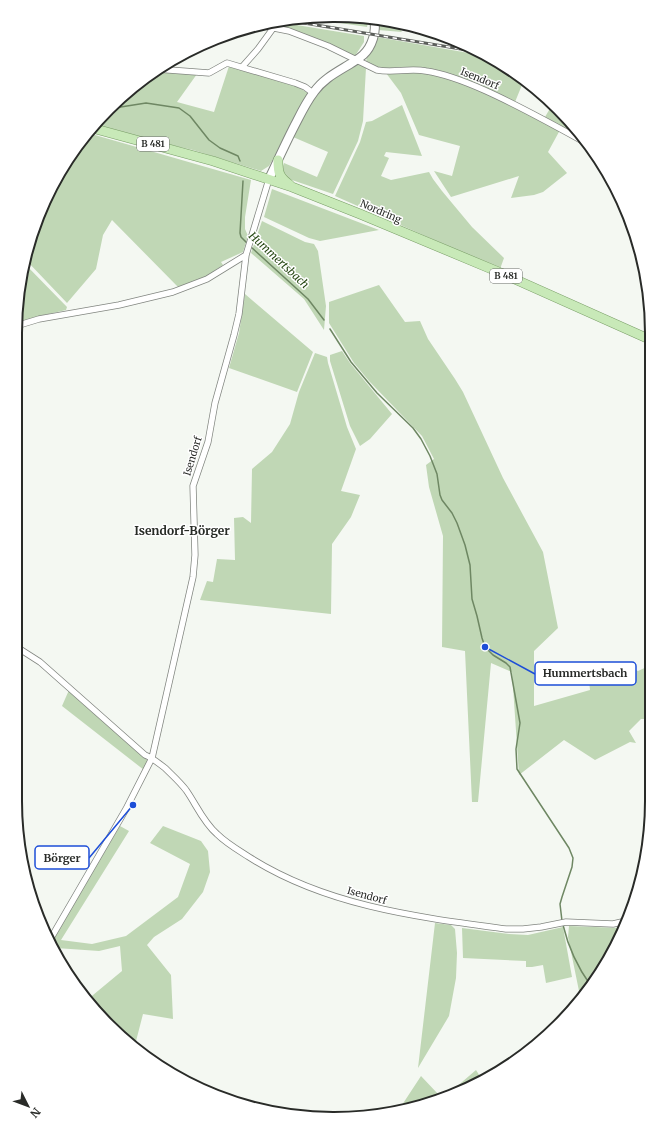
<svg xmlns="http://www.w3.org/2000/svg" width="667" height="1134" viewBox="0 0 667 1134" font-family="Merriweather,serif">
  <rect width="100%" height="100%" fill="#f4f8f2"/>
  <!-- green -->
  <path fill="#c0d7b5" d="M334,15L369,18L367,27L333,22Z
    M378,19L393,21L402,32L378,30Z
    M272,21L364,36V42L355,56L327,44L261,24Z
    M377,37L486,56L511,69L524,80L515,102L446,74L426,68L401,67L382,69L374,67L366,62L367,56Z
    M358,63L366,68L363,121L358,141L333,194L289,179C284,174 281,170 284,163L317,177L328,152L293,137C302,120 311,95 326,84C336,76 347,70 358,63Z
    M229,66L294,85L310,94L269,166L261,171L193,150L93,127L108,108L154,71L197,74L177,102L214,112Z
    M426,72L468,85L493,96L560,130L548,152L567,173L543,192L534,195L511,198L519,176L451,197L434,171L452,176L460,146L419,135L401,93L386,73Z
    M402,105L422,156L386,152L384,156L389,158L381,176L391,180L429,172L433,179L442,191L472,227L504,258L500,269L335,196L360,142L366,122L372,121Z
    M552,105L573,123L585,141L545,117Z
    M88,133L251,180L245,217V229L248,236L243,252L221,262L223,265L207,276L179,288L112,220L103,235L96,269L67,303L26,260L32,231L69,156Z
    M272,189L379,230L320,241L309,238L264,217Z
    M262,221L305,242L314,244L318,251L326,306L324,330L304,299L251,253Z
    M25,264L67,307L66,310L40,316L18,323L19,315L16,311Z
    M379,285L405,322L420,321L428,339L455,379L463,392L503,478L543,552L558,628L534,651V706L590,690L589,681L566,683L561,671L623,664L638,671L651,665V719H641L629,731L636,743L630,742L595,760L564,740L519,775L512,672L491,663L478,802H472L465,651L442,647L443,536L429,487L426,465L434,459L422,436L369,381L354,363L329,323V302Z
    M245,294L313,352L297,392L229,368L239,333Z
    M342,351L350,363L392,414L370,439L360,446L350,426L330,361V355Z
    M315,353L327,357L328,363L347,427L356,449L341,491L360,495L351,517L332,544L331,614L200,600L207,581L213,582L217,559L235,560L234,518L243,517L251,523L252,469L272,452L290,424L299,392Z
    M69,690L148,761L144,770L62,706Z
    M120,826L129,831L61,940L92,944L126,936L178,897L190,864L150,843L163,826L201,841L208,851L210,872L203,892L182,919L154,937L147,945L171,975L173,1019L143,1014L135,1045L87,1000L122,971L120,946L99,951L56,948L52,940Z
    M435,923L451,925L455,929L457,953L456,978L449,1016L418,1068Z
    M569,926L620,928L623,927L598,978L584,993L579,991L568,937Z
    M563,927L572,977L546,983L543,965L532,967H526V961L463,958L462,928L509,934L528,935Z
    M476,1070L481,1078L440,1100L437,1099L435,1102L402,1108V1105L421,1076L438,1094L455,1088Z"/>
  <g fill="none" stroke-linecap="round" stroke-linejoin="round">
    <!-- stream -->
    <path stroke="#6e8763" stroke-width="1.5" d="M108,109L146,103L179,108L190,116L209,140L220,148L238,156L240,161
      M243,181L240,233L241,237L248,244
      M251,247L308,299L324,320
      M330,329L351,362L377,393L413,428L421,439L430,456L437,474L440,495L442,500L452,513L457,523L465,545L470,565L472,599L477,616L482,638L485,647L493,655L506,663L510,667L520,723L516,749L517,769L569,848L573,858L572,867L562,897L560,904L562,921
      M563,925C568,946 578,968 591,986"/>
    <!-- street casing -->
    <g stroke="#828680" stroke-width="7">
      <path id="street" d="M259,25L289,31L328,46L377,70C393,73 410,68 426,71C446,74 466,82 484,90C520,106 554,125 588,144
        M242,67L258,49L274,27
        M156,69L209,73L227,63L295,83L305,87L313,93
        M16,326L39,319L119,305L173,292L207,279L246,255
        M15,646L40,662L145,755C153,758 158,763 165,768C172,775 180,782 186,790C196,804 203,822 217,834C226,843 238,850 249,857C326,906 417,917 506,929H523L541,927L566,922L613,924L626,921
        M51,938L126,809L152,758L193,577L195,555L193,486L208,442L215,403L234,335L239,314L246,255L269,179"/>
    </g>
    <!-- secondary casing -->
    <g stroke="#828680" stroke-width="10">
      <path id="secondary" d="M269,179C278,160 287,140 297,121C302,111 307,101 314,92C323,79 337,72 350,64C354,61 359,59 363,55C372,47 377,31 374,19"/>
    </g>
    <!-- primary casing -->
    <g stroke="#789d66" stroke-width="10">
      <path id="primary" d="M92,128L213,161L292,187L360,214L501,273L651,340
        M278,160C278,173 279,177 290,185"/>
    </g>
    <!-- street -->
    <use href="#street" stroke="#fff" stroke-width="5.5"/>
    <!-- secondary -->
    <use href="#secondary" stroke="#fff" stroke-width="8"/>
    <!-- primary -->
    <use href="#primary" stroke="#c8e9b8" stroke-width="9"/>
    <!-- rail casing -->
    <g stroke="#5c5f5b" stroke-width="3">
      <path id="rail" d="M286,20L479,52"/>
    </g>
    <!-- rail -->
    <use href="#rail" stroke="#fff" stroke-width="1.5" stroke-dasharray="4.5" stroke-linecap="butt"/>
  </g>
  <g text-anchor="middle" stroke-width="3" stroke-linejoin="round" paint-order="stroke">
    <!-- shield labels -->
    <g fill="#fff" stroke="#696b68" stroke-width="1">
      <rect x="137" y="137" width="32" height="14" rx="3"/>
      <rect x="490" y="269" width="32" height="14" rx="3"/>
    </g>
    <g font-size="9" font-weight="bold" fill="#292b28">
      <text x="153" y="147">B 481</text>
      <text x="506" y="279">B 481</text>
    </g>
    <!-- street labels -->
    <g font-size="10" fill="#292b28" stroke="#fff">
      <text transform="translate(480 78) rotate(22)" y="4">Isendorf</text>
      <text transform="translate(381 211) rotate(23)" y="4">Nordring</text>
      <text transform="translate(192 456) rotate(-73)" y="4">Isendorf</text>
      <text transform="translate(367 895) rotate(15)" y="4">Isendorf</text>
    </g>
    <!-- water labels -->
    <g font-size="11" font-style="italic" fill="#264813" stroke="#fff">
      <text transform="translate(279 260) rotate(43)" y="4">Hummertsbach</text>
    </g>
    <!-- quarter labels -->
    <g font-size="12" font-weight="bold" fill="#272b26" stroke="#fff">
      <text x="182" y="535">Isendorf-Börger</text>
    </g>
  </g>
  <!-- crop -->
  <path d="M0 0H667V1134H0ZM333 22H334A311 311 0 0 1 645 333V801A311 311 0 0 1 334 1112H333A311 311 0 0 1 22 801V333A311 311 0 0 1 333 22Z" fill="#fff" fill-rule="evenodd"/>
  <path fill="none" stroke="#292b28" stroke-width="2" d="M333 22H334A311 311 0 0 1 645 333V801A311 311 0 0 1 334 1112H333A311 311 0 0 1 22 801V333A311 311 0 0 1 333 22Z"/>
  <!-- callouts -->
  <path fill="none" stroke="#1d4ed8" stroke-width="1.5" d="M485 647L535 674M133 805L89 858"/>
  <g fill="#1d4ed8" stroke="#fff" stroke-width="1.5">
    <circle cx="485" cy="647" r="4"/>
    <circle cx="133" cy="805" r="4"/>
  </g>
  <g fill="#fff" stroke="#1d4ed8" stroke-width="1.5">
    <rect x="535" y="662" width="101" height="23" rx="4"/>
    <rect x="35" y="846" width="54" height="23" rx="4"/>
  </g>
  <g font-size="11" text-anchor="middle" font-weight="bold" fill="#292b28">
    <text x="585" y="677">Hummertsbach</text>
    <text x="62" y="862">Börger</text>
  </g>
  <!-- north arrow -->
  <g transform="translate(28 1106) rotate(132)" stroke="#ffffff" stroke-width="3" paint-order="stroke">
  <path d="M0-3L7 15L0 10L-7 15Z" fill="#292b28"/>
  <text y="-6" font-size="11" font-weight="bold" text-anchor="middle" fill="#292b28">N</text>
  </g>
</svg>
